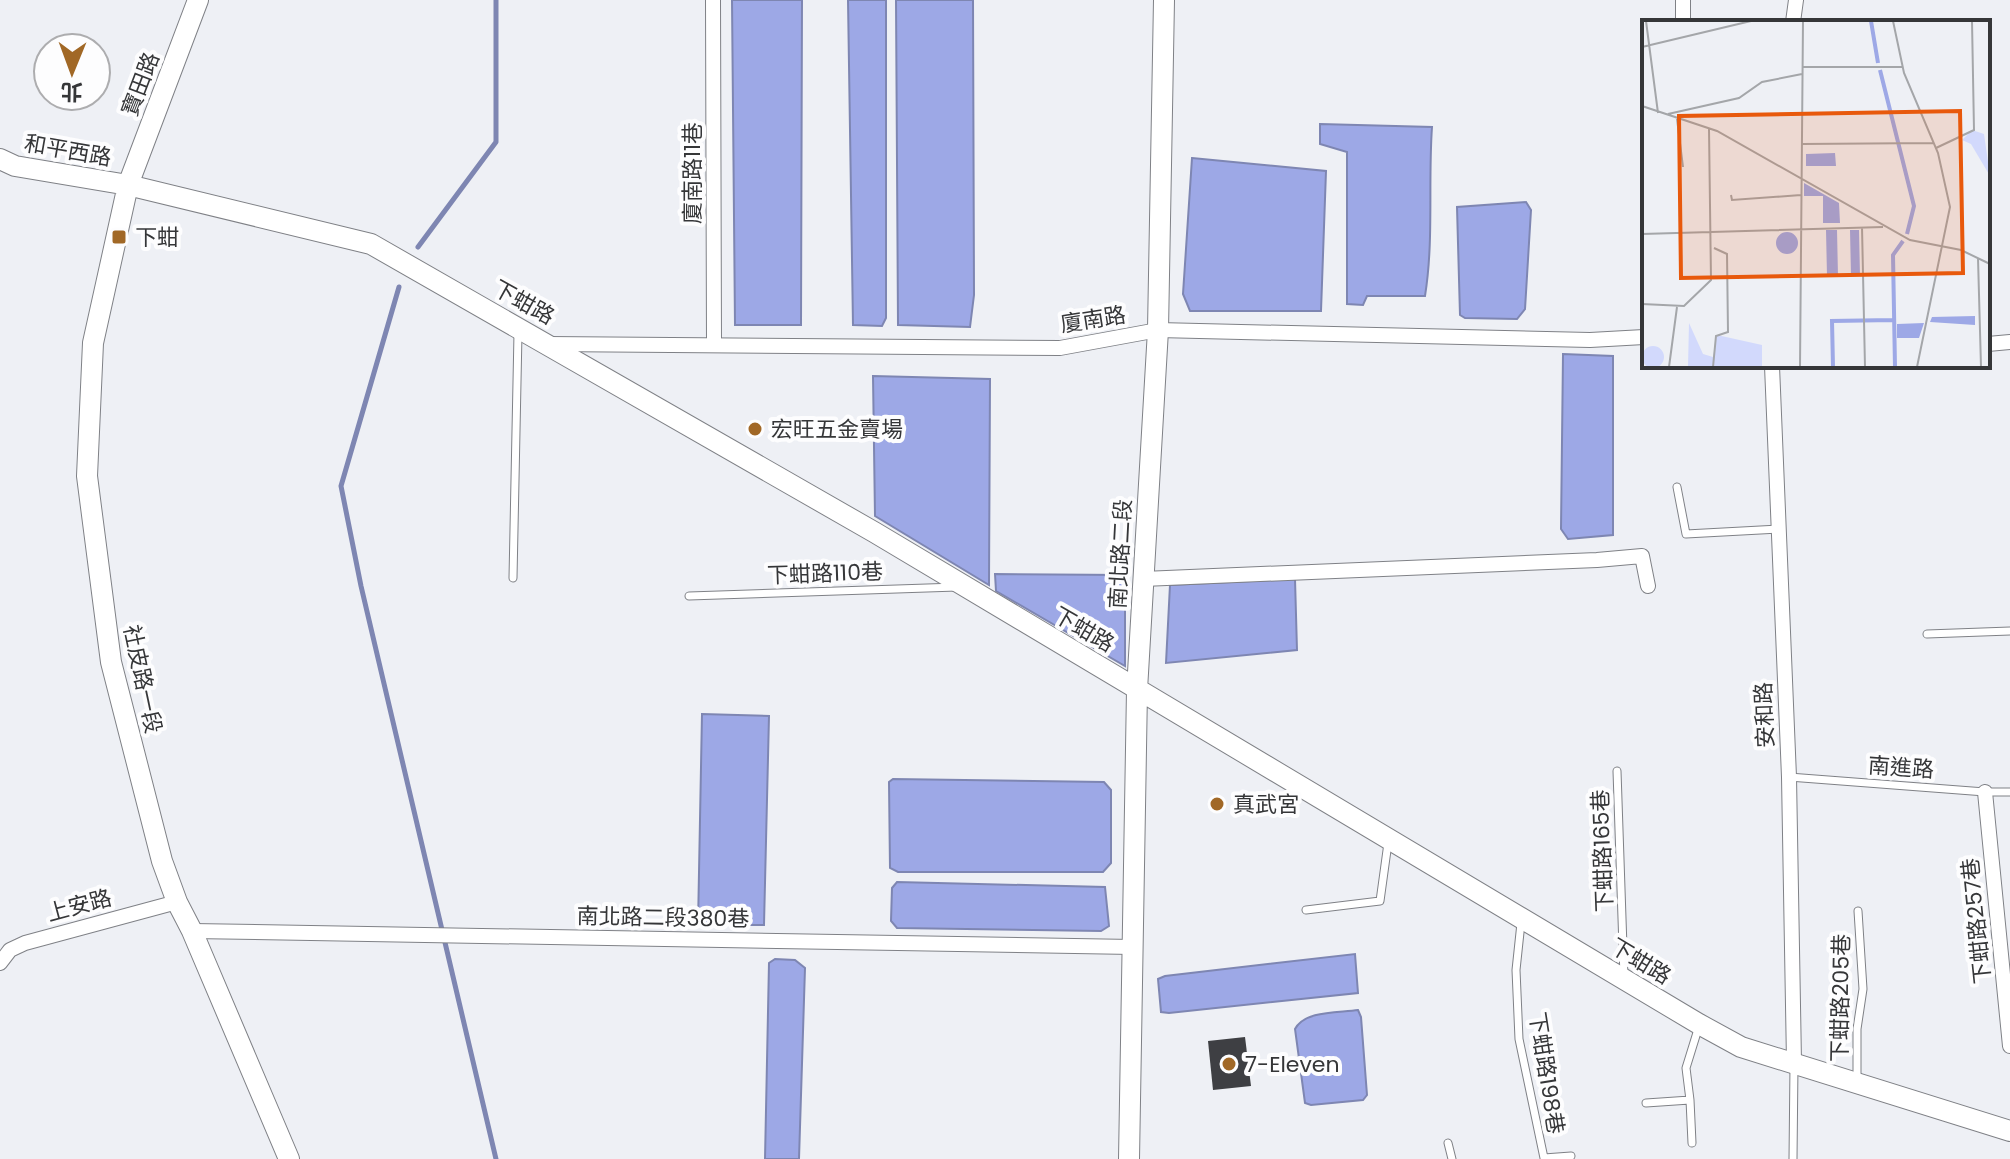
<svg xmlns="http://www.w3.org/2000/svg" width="2010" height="1159" viewBox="0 0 2010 1159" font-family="Poppins,'Noto Sans TC',sans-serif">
  <rect width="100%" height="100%" fill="#eef0f5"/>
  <!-- water -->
  <path fill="#9da8e6" stroke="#7e86b2" stroke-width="2" d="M732,0H802L801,325H735Z
    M848,0H886V318L882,326L853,325Z
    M896,0H973L974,295L970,327L898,325Z
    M1320,124L1432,127C1428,183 1434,240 1425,296H1367L1363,305L1347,304V152L1320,144Z
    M1192,158L1326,171L1321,311H1190L1183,294Z
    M1526,202L1531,210L1525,309L1517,319L1465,318L1460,315L1457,207Z
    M1563,354L1613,356V535L1568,539L1561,529Z
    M873,376L990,379L989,585L875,516Z
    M995,574L1125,575V666L996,591Z
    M1295,579L1297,650L1166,663L1170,585Z
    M702,714L769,716L764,925H698Z
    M893,779L1104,782L1111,790V863L1103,872H898L890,868L889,782Z
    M897,882L1105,887L1109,926L1101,931L897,928L891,921L892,888Z
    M1355,954L1358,993L1169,1013L1161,1012L1158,979L1165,976Z
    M775,959L795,960L805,968L799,1159H765L769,963Z
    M1358,1010L1361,1017L1367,1095L1363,1100L1311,1105L1305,1103L1295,1029C1305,1010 1339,1013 1358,1010Z"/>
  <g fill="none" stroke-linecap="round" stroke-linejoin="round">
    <!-- stream -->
    <path stroke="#7e86b2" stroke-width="5" d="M418,247L496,142V0
      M399,287L341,486L361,586L496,1159"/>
  </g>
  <!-- building -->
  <path fill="#3e3f43" d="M1245,1037L1251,1086L1213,1090L1208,1041Z"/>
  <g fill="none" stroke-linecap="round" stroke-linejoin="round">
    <!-- lane casing -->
    <g stroke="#7f8186" stroke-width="9">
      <path id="lane" d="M1677,487L1686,534L1779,529
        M513,578L518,333
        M689,596L957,587
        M1927,634L2010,631
        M1617,771L1624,977
        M1789,777L1985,792H2010
        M1306,910L1380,901L1388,843
        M1521,923L1516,970L1519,1039L1544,1158L1571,1156
        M1857,1082V1029L1863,989L1858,911
        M1646,1103L1690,1100
        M1448,1143L1452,1159
        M1692,1143L1690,1100L1686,1068L1699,1026
        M1793,1159L1794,1065"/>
    </g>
    <!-- street casing -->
    <g stroke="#7f8186" stroke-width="16">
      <path id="street" d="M713,0L714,345
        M1683,0V22
        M1793,22L1796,0
        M548,344L1060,348L1158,330L1590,340L1644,337
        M1988,344L2010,342
        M1772,366L1789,777L1794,1062
        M1143,579L1597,560L1642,556L1648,586
        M1985,792L2010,1046
        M192,931L1133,947
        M0,963L10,950L25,943L177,902"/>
    </g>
    <!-- secondary casing -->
    <g stroke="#7f8186" stroke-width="22">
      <path id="secondary" d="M198,0L128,185L93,343L87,476L111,662L162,861L177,902L192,931L289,1159
        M0,159L15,166L128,185L371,244L874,532L1699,1024L1741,1047L2010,1131
        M1129,1159L1137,690L1158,330L1164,0"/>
    </g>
    <!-- lane -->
    <use href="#lane" stroke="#fff" stroke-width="7"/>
    <!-- street -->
    <use href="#street" stroke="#fff" stroke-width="14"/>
    <!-- secondary -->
    <use href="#secondary" stroke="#fff" stroke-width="20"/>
  </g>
  <!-- markers -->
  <g fill="#a16826" stroke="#fdfdfe" stroke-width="3">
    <rect x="111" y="229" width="16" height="16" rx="4"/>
    <circle cx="755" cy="429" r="8"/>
    <circle cx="1217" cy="804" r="8"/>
    <circle cx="1229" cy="1064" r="8"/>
  </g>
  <g text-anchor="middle" stroke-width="8" stroke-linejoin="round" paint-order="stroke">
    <!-- street labels -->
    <g font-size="22" fill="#353638" stroke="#fdfdfe">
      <text transform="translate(140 84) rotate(-69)" y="8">寶田路</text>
      <text transform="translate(68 150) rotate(10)" y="8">和平西路</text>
      <text transform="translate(692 173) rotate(-90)" y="8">廈南路11巷</text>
      <text transform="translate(524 302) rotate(29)" y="8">下蚶路</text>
      <text transform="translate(1093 319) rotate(-9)" y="8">廈南路</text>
      <text transform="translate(1120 554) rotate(-87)" y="8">南北路二段</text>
      <text transform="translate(825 573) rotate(-2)" y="8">下蚶路110巷</text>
      <text transform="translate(1084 629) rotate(30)" y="8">下蚶路</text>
      <text transform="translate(143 679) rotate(78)" y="8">社皮路一段</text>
      <text transform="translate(1764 715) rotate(-92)" y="8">安和路</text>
      <text transform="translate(1901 767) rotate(4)" y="8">南進路</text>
      <text transform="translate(1602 851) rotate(-92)" y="8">下蚶路165巷</text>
      <text transform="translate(79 905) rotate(-15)" y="8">上安路</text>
      <text transform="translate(663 917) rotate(1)" y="8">南北路二段380巷</text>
      <text transform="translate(1976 921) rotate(-96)" y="8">下蚶路257巷</text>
      <text transform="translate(1641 961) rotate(31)" y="8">下蚶路</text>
      <text transform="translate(1840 998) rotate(-89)" y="8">下蚶路205巷</text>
      <text transform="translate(1547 1073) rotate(81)" y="8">下蚶路198巷</text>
    </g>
    <!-- poi labels -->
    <g font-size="22" fill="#353638" stroke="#fdfdfe" text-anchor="start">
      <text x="135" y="245">下蚶</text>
      <text x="771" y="437">宏旺五金賣場</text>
      <text x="1233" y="812">真武宮</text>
      <text x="1245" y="1072">7-Eleven</text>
    </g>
  </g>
  <!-- overview -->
  <g transform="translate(1642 20)">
    <rect width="348" height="348" fill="#eef0f5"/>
    <path d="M330,110L342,114L348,156L329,124L320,120ZM47,303L61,334L71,337L75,315L120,325V347H46ZM0 337a11 11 0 1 1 22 0a11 11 0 1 1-22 0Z" fill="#d2d9fc"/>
    <path d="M193,133L194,146H164V134ZM162,163L197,183L198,203H181V176H162ZM184,210H195L196,256H185ZM208,210H217L218,256H209ZM134 223a11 11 0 1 1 22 0a11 11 0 1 1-22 0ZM333,296V305L288,302L290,297ZM282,303L277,318H255V304Z" fill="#9da8e6"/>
    <path fill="none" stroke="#9da8e6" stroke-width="4" d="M229,1L236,43M238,50L272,186L265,214M191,347L190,301L251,300M253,347L251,235L261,221"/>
    <path fill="none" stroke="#a4a6a9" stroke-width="2" d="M4,1L16,93M251,1L262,53L296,133L308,187L275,347M0,27L109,1M160,47H260M0,86L75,111L268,220L319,230L348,244M26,94L97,78L120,62L160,54M35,99L41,147M160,124L292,123M294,128L332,110L330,1M89,175L90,180L159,175M220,207L223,347M0,214L241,207M336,238L339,347M0,284L42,286L69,260L67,109M27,347L35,287M71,347L74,316L86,312L85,234L72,228M158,347L161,1"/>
    <path fill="#e8590c" fill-opacity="0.15" stroke="#e8590c" stroke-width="4" d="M318,91L321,253L39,258L37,96Z"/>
    <rect width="348" height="348" fill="none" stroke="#353638" stroke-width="4"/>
  </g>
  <!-- north arrow -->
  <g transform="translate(72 72) rotate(181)"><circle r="38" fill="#fdfdfe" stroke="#adadaf" stroke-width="2"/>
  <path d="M0-6L14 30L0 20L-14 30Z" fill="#a16826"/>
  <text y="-12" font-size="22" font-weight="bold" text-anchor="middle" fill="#353638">北</text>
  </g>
</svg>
